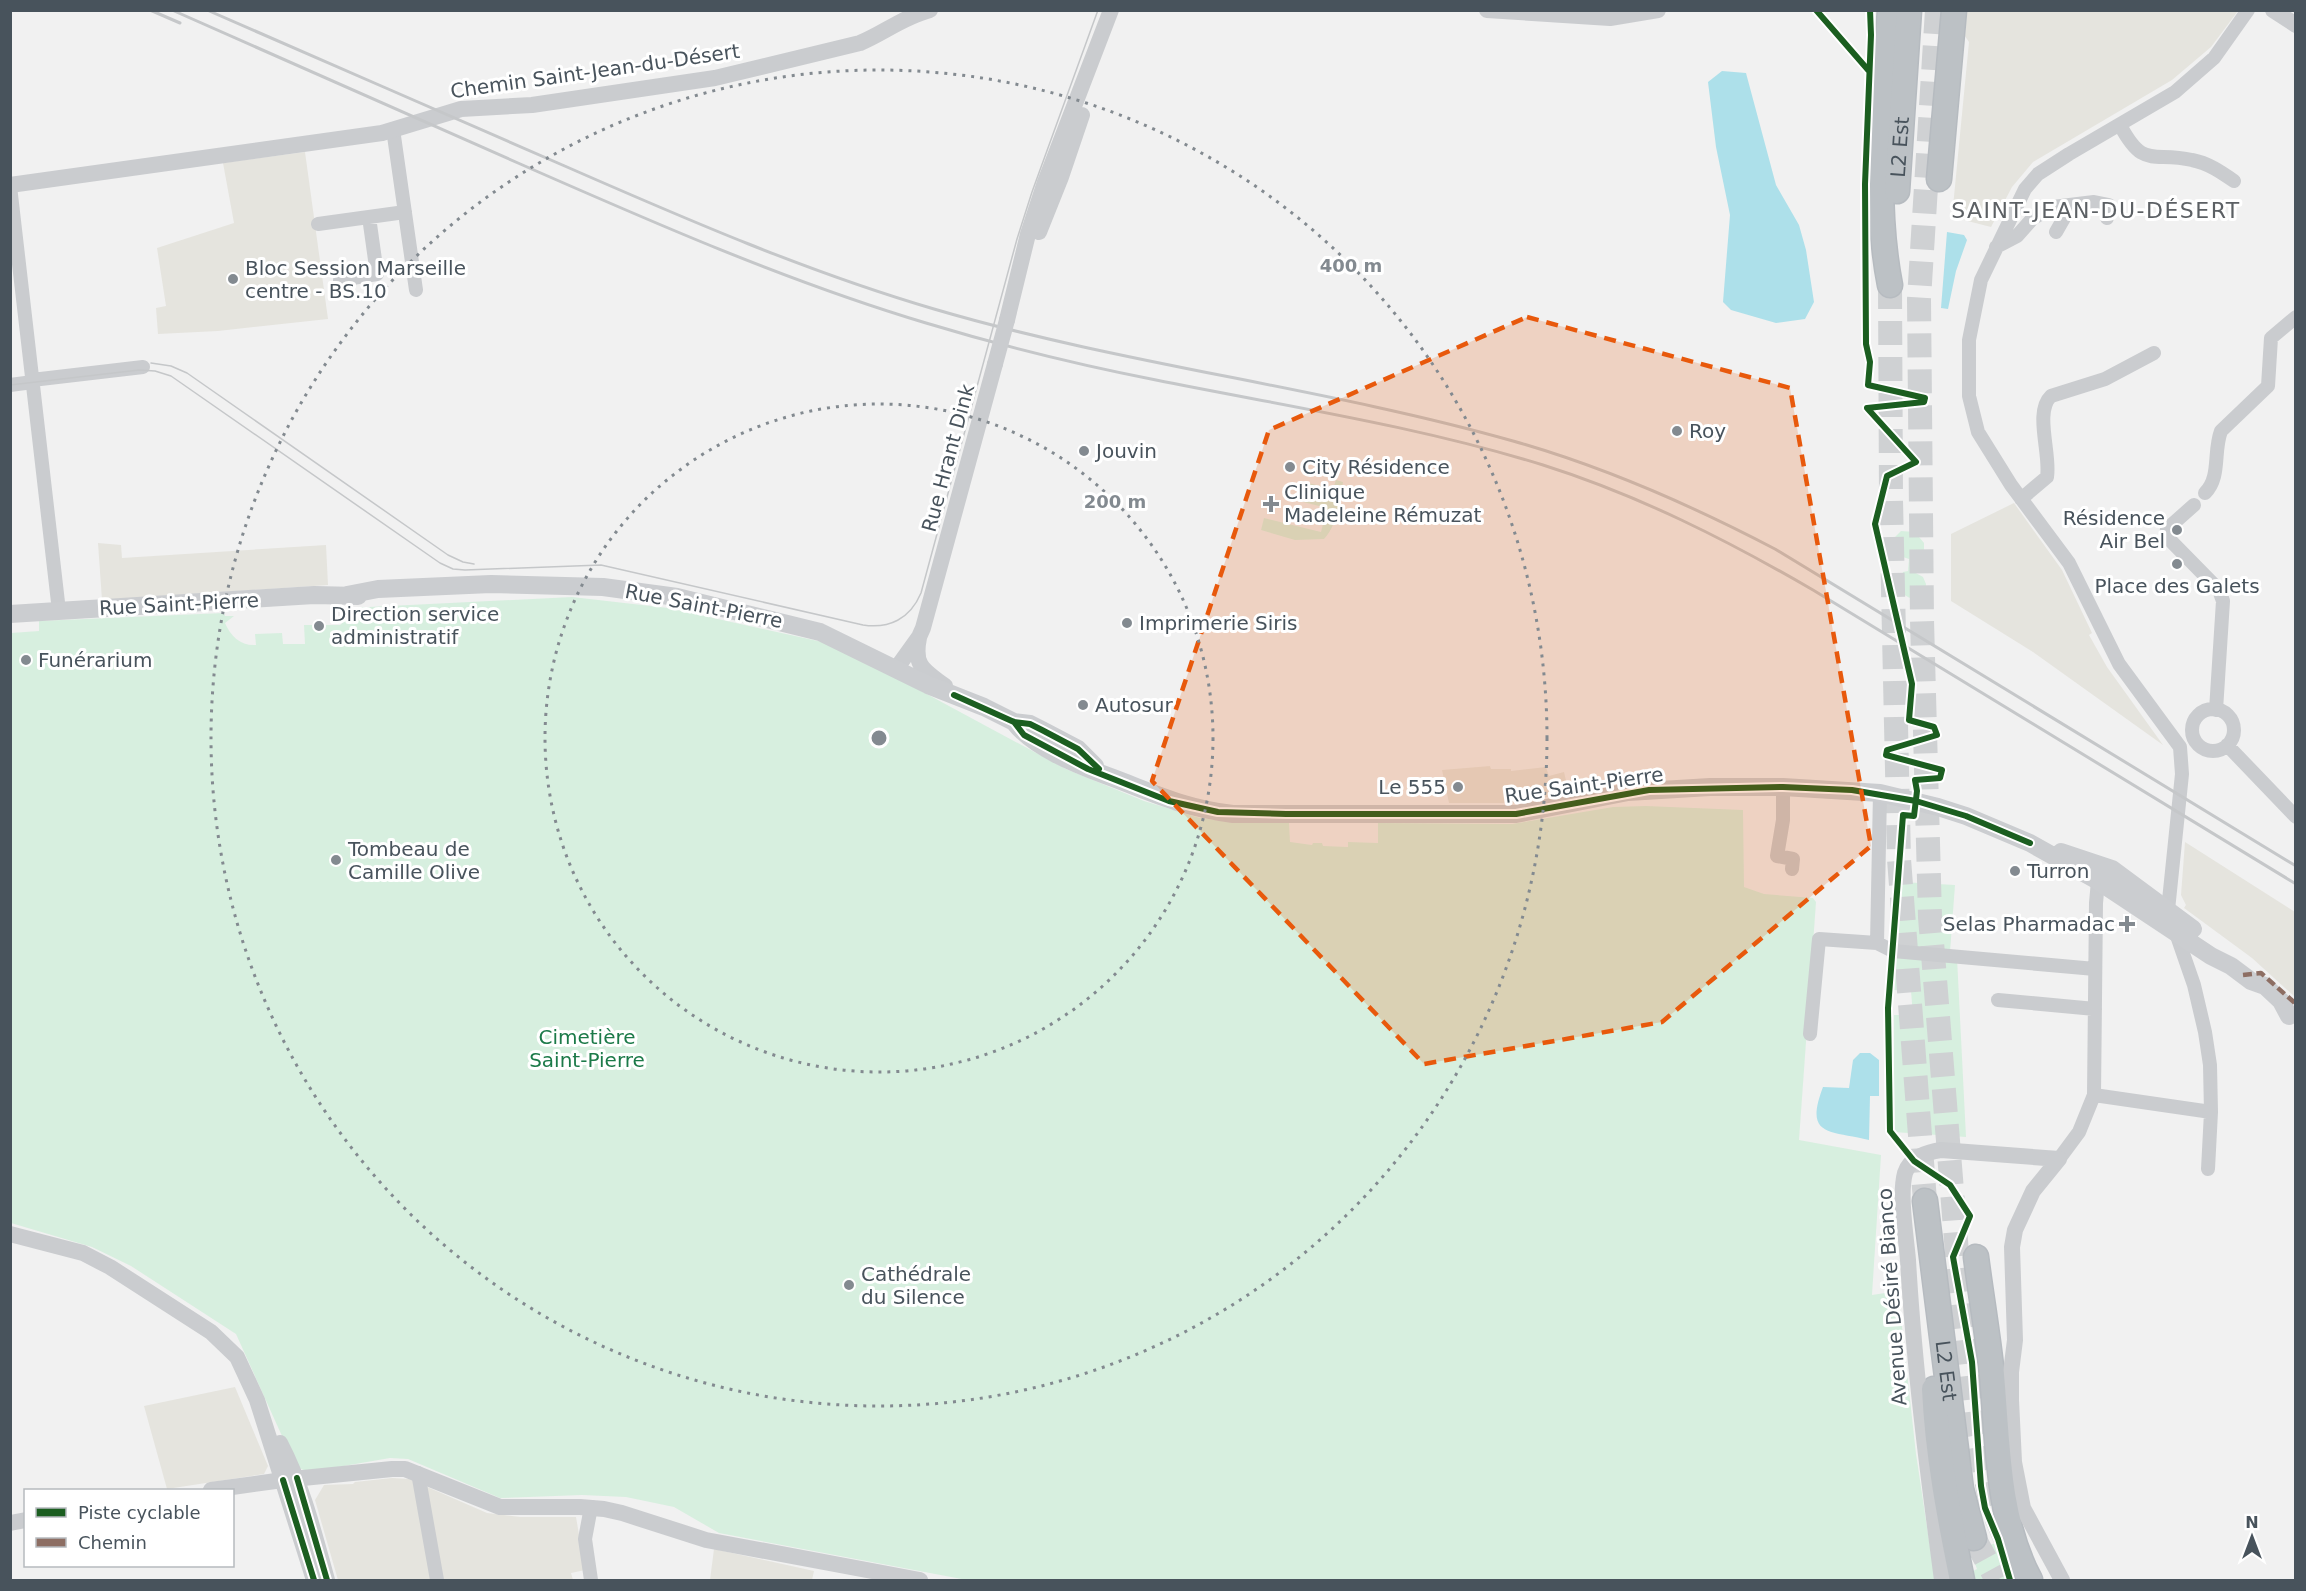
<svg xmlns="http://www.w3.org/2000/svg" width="2306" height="1591" viewBox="0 0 2306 1591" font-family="'DejaVu Sans',sans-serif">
  <rect width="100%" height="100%" fill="#f1f1f1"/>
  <!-- commercial -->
  <path fill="#e5e4de" d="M1967,11L2238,10V11L2211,47L2172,80L2033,162L2012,187L1991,227L1952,217L1969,42L1965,36Z
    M305,152L328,319L218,331L158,334L156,308L166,306L157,248L234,223L223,163Z
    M2014,503L2062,570L2092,633L2089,635L2107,667L2163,745L2033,652L1951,601V534Z
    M98,543L121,545L122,558L326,545L328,585L102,600Z
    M1490,766L1491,769H1511V771L1546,767L1549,776L1564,772L1569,793L1514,803H1449L1442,770Z
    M2185,842L2295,912V997L2252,958L2184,908L2186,905L2181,895Z
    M235,1387L268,1466L264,1474L167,1489L144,1406Z
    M392,1478L409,1479L487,1513L520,1517H576L585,1570L571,1573L573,1580H338L315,1500L324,1485L353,1484L355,1482Z
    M714,1549L814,1571L812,1580H710Z"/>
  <!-- green -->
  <path fill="#d7efdf" d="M1336,480L1343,482C1339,501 1338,524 1324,539L1295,540L1261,530L1264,518L1321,532L1327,508L1295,500L1300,481L1333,489Z
    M1901,531L1915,532L1924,543V552L1917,558L1914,572L1923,577L1926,584L1925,595C1914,601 1908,599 1899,590L1903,572L1908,571L1909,559L1903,557L1894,538Z
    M572,597L668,608L827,643L847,651L1066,769L1144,801L1200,818L1237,823H1289L1290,842L1312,845L1313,843H1322L1323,846L1348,847V842L1378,843V823L1512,824L1613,807L1646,806L1743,810L1744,887L1764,894L1813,898L1816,902L1799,1140L1881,1155L1872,1295L1898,1291L1916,1454L1935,1580H967L719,1533L674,1507L626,1497L582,1495L500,1498L408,1459L390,1458L309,1472L296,1467L236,1334L131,1266L92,1247L11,1223V633L39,631V621L224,613L225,616H234L225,623C231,637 241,646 256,645L255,634L282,633L283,644H305L304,625H340L347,618L349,608Z
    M1901,882L1955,885L1950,952L1898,948Z
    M1894,955L1957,958L1966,1137L1894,1132V1015H1913L1911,991L1894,990Z
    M2005,1539L2022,1580H1972L1969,1573L1977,1569L1971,1553Z"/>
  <!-- water -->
  <path fill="#ade0ea" d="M1722,71L1746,73L1776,185L1799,225L1806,250L1814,302L1805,319L1776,323L1731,310L1723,302L1730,215L1716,147L1708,82Z
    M1947,232L1964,235L1967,240L1956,271L1948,309L1941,308Z
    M1860,1053H1870L1879,1060V1096H1870L1869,1140C1829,1130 1804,1137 1823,1087L1849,1088L1853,1060Z"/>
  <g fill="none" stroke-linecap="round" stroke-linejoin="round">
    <!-- motorway-tunnel -->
    <path stroke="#cfd1d3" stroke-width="24" stroke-dasharray="24 12" stroke-linecap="butt" d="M1937,10L1919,299L1922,620L1930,917L1959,1278L1975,1421L1991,1505L2009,1548
      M1890,285L1891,500L1899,859L1925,1201
      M1974,1538L1997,1580"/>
    <!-- motorway casing -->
    <g stroke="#b6bbc0" stroke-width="27">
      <g id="motorway">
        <path d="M1890,10C1884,98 1873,199 1890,285"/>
        <path d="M1939,179L1954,10"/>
        <path id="s1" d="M1897,191L1909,10"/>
        <path id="s2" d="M1925,1201L1961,1489L1974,1538"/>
        <path d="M1976,1257C1981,1296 1988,1336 1992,1375C1998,1442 1997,1519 2030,1580"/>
        <path d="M1934,1389C1937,1454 1949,1517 1962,1580"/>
      </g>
    </g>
    <!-- minor -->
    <path stroke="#cacccf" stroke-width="14" d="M2120,125C2144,170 2152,151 2192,160C2208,163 2221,172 2234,181
      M393,129L416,290
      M10,186L59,611
      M318,224L405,212
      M2056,232L2068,211L2082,208
      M1996,247L2017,236L2033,218L2053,207L2094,202L2109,205L2107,218
      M340,280L377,274L369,217
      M32,380L143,367
      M10,385L33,382
      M2205,493C2221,477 2213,452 2221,431L2268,386L2271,338L2296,317
      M2021,499L2047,477C2051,454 2034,412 2051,396L2105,379L2154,353
      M2194,505L2167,529L2166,536L2219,590L2223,601L2216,710
      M2192 730a21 21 0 1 1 42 0a21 21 0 1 1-42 0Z
      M2227,745L2296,817
      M1783,787V820L1777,856L1793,859L1792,869
      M1877,943L1880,793
      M1998,1000L2095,1009
      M1810,1034L1819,939L1877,943L1893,951L2095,969
      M2094,1095L2211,1112
      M2059,1159L2079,1132L2094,1095L2096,903L2098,881L2103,876
      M2208,1169L2211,1112L2210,1065L2205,1032L2194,985L2168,910L2182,774L2180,747L2119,664L2069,563L2011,485L1978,432L1969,396V340L1981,280L2025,189L2038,174L2069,154L2175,92L2214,58L2248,10
      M418,1473L437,1580
      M591,1580L585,1539L591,1507"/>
    <!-- tertiary -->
    <path stroke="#cacccf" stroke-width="16" d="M1487,10L1610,18L1658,10
      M2273,10L2296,25
      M10,185L382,133L461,109L532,105L715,78L860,43C884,33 903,17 930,10
      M1039,232L1061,177L1082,115
      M1007,320L1028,234L1045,182L1111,10
      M919,638C913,667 925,671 945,686
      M896,669L919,637L923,628L995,364
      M2059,1159L2033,1191L2015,1230L2012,1247L2015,1340L2011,1372V1400L2014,1462L2023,1508L2062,1580
      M10,1234L83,1253L110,1267L211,1332L237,1357L257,1400L314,1580
      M280,1443C303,1487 314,1533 327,1580
      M211,1490L283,1480L392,1469H405L500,1507H580L604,1509L622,1513L706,1540L920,1580
      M10,1523L26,1520
      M1942,1580C1928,1474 1914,1367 1908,1260C1906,1236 1899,1195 1905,1173C1910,1158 1927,1152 1941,1150L2059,1159"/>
    <!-- secondary -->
    <path stroke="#cbcdd0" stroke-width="18" d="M347,595L378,589L491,584L603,587L677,597L820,632L928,685L984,707L1014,722L1030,724L1042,730L1078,749L1095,766
      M10,614L314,595L358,596
      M1014,722C1033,747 1075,764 1105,775C1152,792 1182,808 1233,814H1516L1628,792L1710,787H1783L1880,793L1938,807L1966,816L2030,843L2098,881L2211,956L2231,966L2251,981L2265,986L2281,1001L2289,1016
      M2061,852L2112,869L2193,929"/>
    <!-- motorway -->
    <use href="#motorway" stroke="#bcc1c5" stroke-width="24"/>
    <!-- tram -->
    <path stroke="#c5c7c9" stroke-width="1.5" d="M151,363L171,366L187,373L448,555L463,562L474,564
      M10,385L139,370L155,371L171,376L440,563L453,569L465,570L601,565L863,625C889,629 910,619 921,593L1017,239L1032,192L1098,10"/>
    <!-- rail -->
    <path stroke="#c5c7c9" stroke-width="3" d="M150,10L180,23
      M172,10C287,61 402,112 518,163C652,222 786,281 926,323C1002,346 1079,365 1156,380C1285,406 1417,426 1543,465C1638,495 1727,540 1813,590L2296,884
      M207,10C327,62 447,115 567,167C688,220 808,272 934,309C1124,365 1322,387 1513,441C1605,467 1691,505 1775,549L2296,866"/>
    <!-- tertiary-bridge -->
    <path stroke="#cacccf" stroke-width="16" d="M995,364L1007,320"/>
    <!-- quiet -->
    <path stroke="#8d6e63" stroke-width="4.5" stroke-dasharray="9 4.5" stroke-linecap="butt" d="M2243,975L2261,973L2296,1004"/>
    <!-- cycleway casing -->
    <g stroke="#fff" stroke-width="10">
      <path id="cycleway" d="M1816,10L1869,71
        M1870,10L1871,35L1865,184L1866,344L1870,362L1868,385L1925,398L1924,402L1867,408L1916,462L1887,476L1875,524L1912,684L1909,720L1934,727L1937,735L1887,750L1886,755L1942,770L1940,778L1915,780L1917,791L1914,816L1903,815L1888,1008L1890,1131L1914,1161L1950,1185L1970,1216L1953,1257L1972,1362L1981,1486L1985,1508L1998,1539L2010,1580
        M954,695L1014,722L1030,724L1042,730L1078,749L1099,769
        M1014,722L1024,735L1088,769L1169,801L1218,812L1286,814H1516L1649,790L1783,787L1852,790L1916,801L1966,816L2030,843
        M297,1478L327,1580
        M283,1480L314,1580"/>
    </g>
    <!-- cycleway -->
    <use href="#cycleway" stroke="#1b5e20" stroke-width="6"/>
  </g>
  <!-- marked area -->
  <path fill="#e8590c" fill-opacity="0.2" stroke="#e8590c" stroke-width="4.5" stroke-dasharray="12 8" stroke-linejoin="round" d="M1527,317L1790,388L1871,846L1662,1022L1424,1064L1152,781L1269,430Z"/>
  <!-- distance rings -->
  <g fill="none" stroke="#838a90" stroke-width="3" stroke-dasharray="3 6">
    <circle cx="879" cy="738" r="334"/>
    <circle cx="879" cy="738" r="668"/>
  </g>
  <!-- markers -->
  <g fill="#838a90" stroke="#fff" stroke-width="2">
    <circle cx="233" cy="279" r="6"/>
    <circle cx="1677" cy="431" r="6"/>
    <circle cx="1084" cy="451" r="6"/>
    <circle cx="1290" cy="467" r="6"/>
    <path d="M1268 495h6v6h6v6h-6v6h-6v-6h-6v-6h6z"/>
    <circle cx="2177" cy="530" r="6"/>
    <circle cx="2177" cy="564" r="6"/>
    <circle cx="1127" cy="623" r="6"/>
    <circle cx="319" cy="626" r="6"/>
    <circle cx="26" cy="660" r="6"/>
    <circle cx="1083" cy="705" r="6"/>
    <circle cx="1458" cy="787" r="6"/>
    <circle cx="336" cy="860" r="6"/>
    <circle cx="2015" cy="871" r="6"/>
    <path d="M2124 915h6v6h6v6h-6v6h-6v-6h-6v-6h6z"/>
    <circle cx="849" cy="1285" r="6"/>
  </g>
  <g text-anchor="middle" stroke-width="6" stroke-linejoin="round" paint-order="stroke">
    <!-- street labels -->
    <g font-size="20" fill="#48535c" stroke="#fff">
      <text transform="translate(595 71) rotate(-8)" y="7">Chemin Saint-Jean-du-Désert</text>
      <text dy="7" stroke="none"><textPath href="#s1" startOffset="44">L2 Est</textPath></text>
      <text transform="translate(948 458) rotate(-75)" y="7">Rue Hrant Dink</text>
      <text transform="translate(179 604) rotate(-3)" y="7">Rue Saint-Pierre</text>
      <text transform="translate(704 606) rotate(11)" y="7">Rue Saint-Pierre</text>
      <text transform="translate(1584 785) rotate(-8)" y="7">Rue Saint-Pierre</text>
      <text transform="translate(1892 1297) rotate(-94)" y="7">Avenue Désiré Bianco</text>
      <text dy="7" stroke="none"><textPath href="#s2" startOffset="171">L2 Est</textPath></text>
    </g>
    <!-- poi labels -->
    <g font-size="20" fill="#48535c" stroke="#fff" text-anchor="start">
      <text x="245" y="275">Bloc Session Marseille<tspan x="245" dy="23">centre - BS.10</tspan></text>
      <text x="1689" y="438">Roy</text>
      <text x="1096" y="458">Jouvin</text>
      <text x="1302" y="474">City Résidence</text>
      <text x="1284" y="499">Clinique<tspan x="1284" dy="23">Madeleine Rémuzat</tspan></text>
      <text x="2165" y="525" text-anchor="end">Résidence<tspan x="2165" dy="23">Air Bel</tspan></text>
      <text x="2177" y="593" text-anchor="middle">Place des Galets</text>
      <text x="331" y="621">Direction service<tspan x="331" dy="23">administratif</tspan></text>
      <text x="1139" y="630">Imprimerie Siris</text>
      <text x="38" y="667">Funérarium</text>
      <text x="1095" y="712">Autosur</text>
      <text x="1446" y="794" text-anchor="end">Le 555</text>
      <text x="348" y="856">Tombeau de<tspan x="348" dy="23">Camille Olive</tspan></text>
      <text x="2027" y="878">Turron</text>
      <text x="2115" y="931" text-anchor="end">Selas Pharmadac</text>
      <text x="861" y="1281">Cathédrale<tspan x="861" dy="23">du Silence</tspan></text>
    </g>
    <!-- park labels -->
    <g font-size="20" fill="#1c7a49" stroke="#fff">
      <text x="587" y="1044">Cimetière<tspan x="587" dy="23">Saint-Pierre</tspan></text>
    </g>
    <!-- quarter labels -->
    <g font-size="22" letter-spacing="1.5" fill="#5c6064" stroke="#fff">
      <text x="2096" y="218">SAINT-JEAN-DU-DÉSERT</text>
    </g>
  </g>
  <circle cx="879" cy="738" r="9" fill="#838a90" stroke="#fff" stroke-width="3"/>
  <g font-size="18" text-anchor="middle" font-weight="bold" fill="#838a90" stroke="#fff" stroke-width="6" stroke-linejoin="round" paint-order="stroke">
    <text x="1351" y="272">400 m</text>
    <text x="1115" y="508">200 m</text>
  </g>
  <!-- border -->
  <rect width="2306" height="1591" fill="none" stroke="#48535c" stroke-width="24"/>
  <!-- legend -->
  <rect x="24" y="1489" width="210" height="78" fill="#ffffff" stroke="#b6babe" stroke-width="1.5"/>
  <rect x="36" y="1508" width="30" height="9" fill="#1b5e20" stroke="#b6babe" stroke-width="1.5"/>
  <text x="78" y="1519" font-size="18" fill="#48535c">Piste cyclable</text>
  <rect x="36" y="1538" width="30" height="9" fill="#8d6e63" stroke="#b6babe" stroke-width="1.5"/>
  <text x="78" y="1549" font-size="18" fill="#48535c">Chemin</text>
  <!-- north arrow -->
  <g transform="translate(2252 1537)" stroke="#ffffff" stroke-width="4.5" paint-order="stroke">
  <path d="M0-4.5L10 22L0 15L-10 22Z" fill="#48535c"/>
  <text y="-9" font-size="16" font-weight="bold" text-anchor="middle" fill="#48535c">N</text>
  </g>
</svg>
